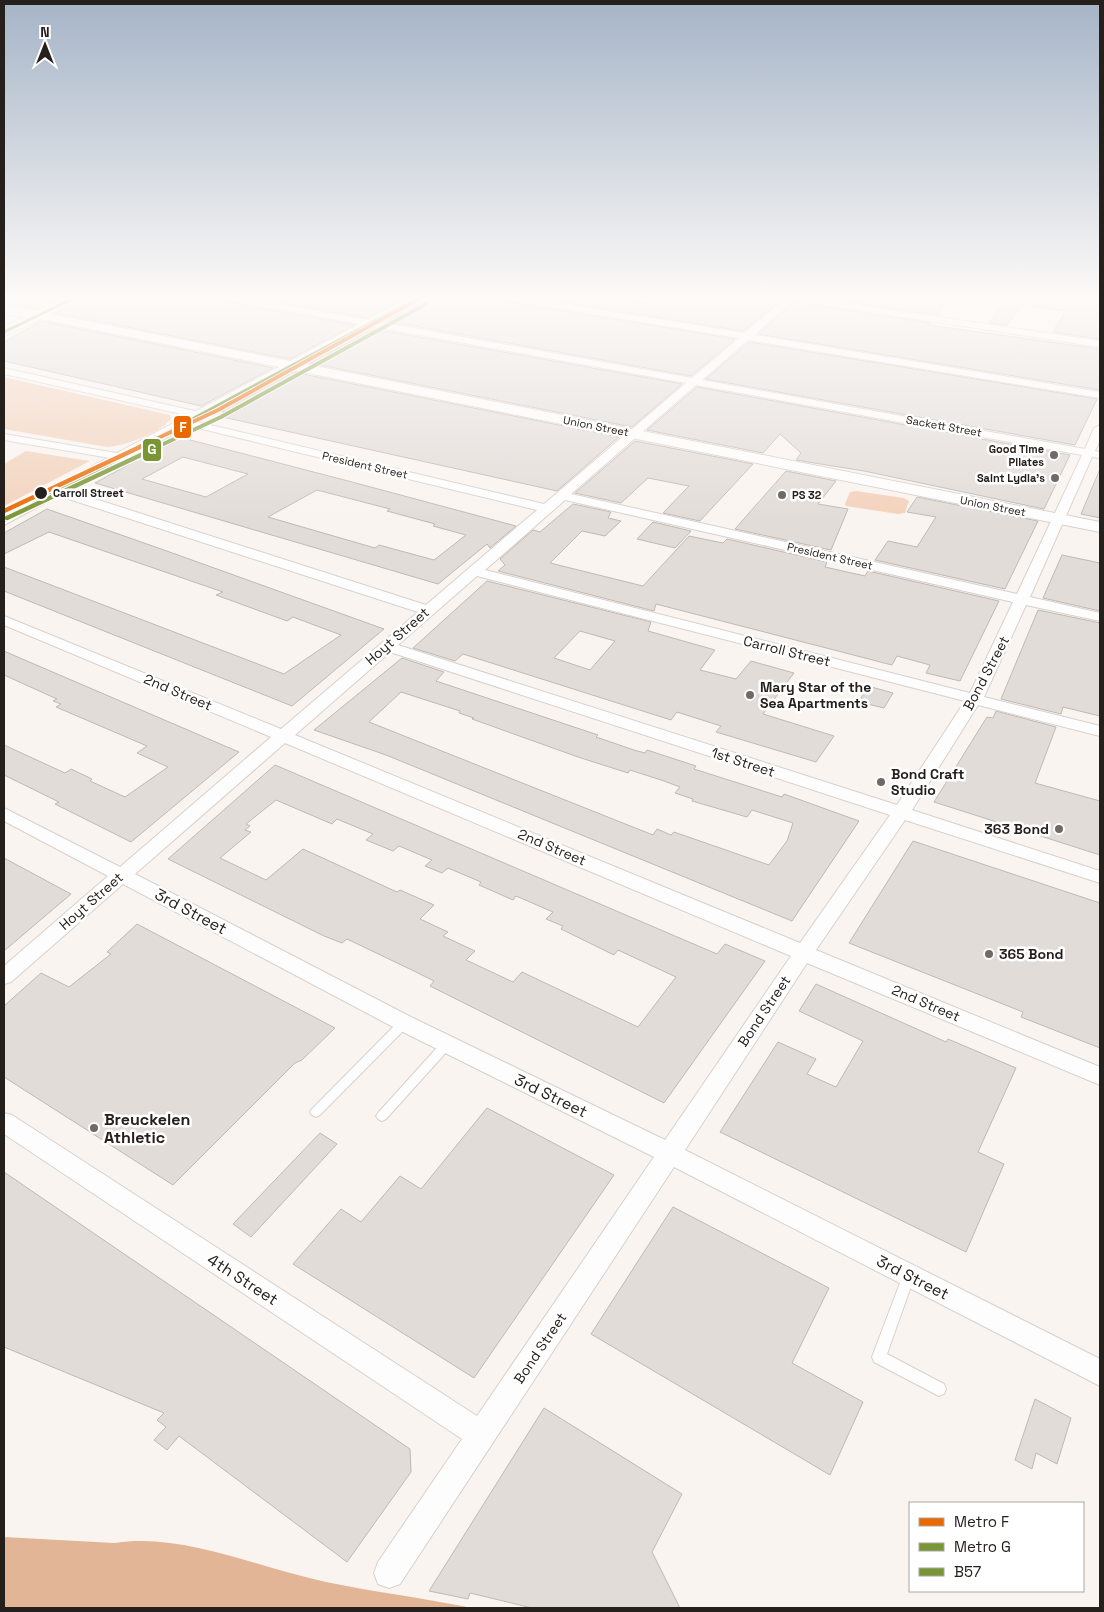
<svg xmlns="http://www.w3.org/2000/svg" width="1104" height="1612" viewBox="0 0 1104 1612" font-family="'Space Grotesk',sans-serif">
  <rect width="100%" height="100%" fill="#faf4f0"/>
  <!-- green -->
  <path fill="#f2d2bc" d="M4,377L170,415L171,419C159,433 125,446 107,447L4,429Z
    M26,451L90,461L4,506V464Z
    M856,491L904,498L909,501L905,513L898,514L846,506L845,504L850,492Z"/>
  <!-- water -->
  <path fill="#e1b596" d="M4,1537L114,1543C183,1532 258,1568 326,1582C374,1592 424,1598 472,1608H4Z"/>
  <!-- building -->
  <path fill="#e2dcd8" stroke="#bfb9b5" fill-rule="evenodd" d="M4,297H63L37,309L4,304Z
    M84,297H221L227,302L354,325L290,359L56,313Z
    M248,297H408L367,318Z
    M427,297H502L508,302L735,339L691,376L387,321L424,302Z
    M531,297H605L648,304V297H782L783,299L743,331Z
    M813,297H951L937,315Z
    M1008,297H1029L1007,325L989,323Z
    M1034,297H1100V339L1053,332L1066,311L1033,307Z
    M794,302L931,323L929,325L1100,349V390L758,334Z
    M41,321L273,368L201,406L4,361V342Z
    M374,329L682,384L632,427L310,363Z
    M749,342L1097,399L1075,445L706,379Z
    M293,372L619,437L557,491L218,416L225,412L221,411Z
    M697,387L1070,455L1044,509L864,471L796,460L801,453L780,434L763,453L647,430Z
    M179,437L352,482L516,526L490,548L487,544L438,584L95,483ZM183,457L248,474L206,497L142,479ZM317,490L390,509L387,511L435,524L433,526L466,535L434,560L379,545L375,548L268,517Z
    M635,441L753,464L700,521L663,513L689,486L648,478L621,503L575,493Z
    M1100,469V518L1081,514Z
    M786,471L836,481L818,504L848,509L831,550L735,529Z
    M917,497L1038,521L1005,589L875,560L888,541L917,547L936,517L907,512Z
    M573,504L611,512L608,518L621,521L605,536L582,531L550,563L643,586L689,536L723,543L727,539L827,562L825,567L865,576L868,571L999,601L960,681L926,673L930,665L897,656L892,665L656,604L654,611L498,571L505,565L500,559L533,530L540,532Z
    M47,509L164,550L384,629L292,706L4,591V567L284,674L341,635L293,617L287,621L216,595L223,592L49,532L4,554V533Z
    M653,522L691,531L675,548L637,539Z
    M1062,555L1100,563V611L1043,598Z
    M487,581L651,622L648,631L715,650L700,670L736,679L751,661L794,673L763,714L834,736L816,762L716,732L721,726L677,712L671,720L463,654L455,661L413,648ZM580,631L615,641L590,670L554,658Z
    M1038,610L1100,623V716L1063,707L1061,714L1001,699Z
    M4,651L20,658L239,752L131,842L55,804L59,802L4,775V745L65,773L71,769L92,779L90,781L125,797L168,767L137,753L147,746L56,707L61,704L53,701L57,699L4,675Z
    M402,658L444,672L436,681L598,735L596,737L634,750L645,753L647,750L696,766L694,769L782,797L784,794L859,821L792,921L386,755L314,730ZM401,692L460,711L459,713L474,718L472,719L578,757L628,773L630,770L664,781L680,787L675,793L693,799L692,801L747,817L752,810L793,823L787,841L769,865L674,832L671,835L657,829L653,835L369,722Z
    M868,686L893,693L884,708L859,702Z
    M996,711L1056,727L1035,783L1100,801V855L934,802L987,717L993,718Z
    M275,765L717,954L725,944L765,961L664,1103L430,986L434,981L416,972L347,939L342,943L324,936L168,859ZM276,800L332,824L337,819L373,834L366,840L393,851L399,846L432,860L425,866L442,873L448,868L481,882L479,885L513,900L516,896L553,912L546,919L563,926L561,929L614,955L618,950L676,977L638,1027L522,972L513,982L466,960L475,951L443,936L448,932L420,919L434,905L400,890L397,892L303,849L266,880L220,858L251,832L245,830L250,826L246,824Z
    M913,841L1100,903V1048L1021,1017L1023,1012L849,943Z
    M4,858L71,894L4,951Z
    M137,924L335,1028L302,1060L295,1063L173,1185L4,1077V1006L41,973L69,987L111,954L107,952Z
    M816,984L946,1042L948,1039L1016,1068L978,1152L1004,1164L966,1252L720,1132L778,1042L816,1059L807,1074L836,1087L863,1041L799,1011Z
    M487,1108L614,1175L474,1378L293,1264L341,1209L361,1222L400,1176L421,1189Z
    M320,1133L337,1144L251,1237L233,1224Z
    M4,1172L410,1449L411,1472L347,1562L179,1436L167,1450L154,1440L166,1427L157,1420L164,1413L4,1347Z
    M673,1207L829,1288L792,1363L863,1402L830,1475L591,1334Z
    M1035,1399L1071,1418L1057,1464L1036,1453L1032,1469L1015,1460Z
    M544,1408L682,1494L652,1552L680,1608H532L470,1593L468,1599L429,1591Z"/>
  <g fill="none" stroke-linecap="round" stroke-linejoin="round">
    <!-- lane casing -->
    <g stroke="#d7d1cd" stroke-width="2">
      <path id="lane" d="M404,1019L408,1020L409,1023L408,1026L320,1115L316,1117L312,1115L310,1112L312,1109L400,1020Z
        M447,1040L451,1041L452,1044L451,1047L386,1119L382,1121L378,1119L376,1116L378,1113L443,1041Z
        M909,1269L913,1271L915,1275L887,1354L944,1384L946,1389L944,1394L939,1396L874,1362L872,1357L903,1275L905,1271Z"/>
    </g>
    <!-- street casing -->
    <g stroke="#d7d1cd" stroke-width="2">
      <path id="street" d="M223,297H240L692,378L739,338L508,300L504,297H522L744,333L785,299L784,297H803L1100,341V347L793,300L754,335L1100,392V398L748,340L702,380L1085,449L1094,428L1100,425V440L1095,451L1100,452V458L1092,457L1030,597L1100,613V621L1026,605L984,697L1100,726V736L978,705L912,810L1100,871V883L905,820L816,950L1100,1067V1085L807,963L685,1150L1100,1359V1386L674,1167L400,1584L389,1588L378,1584L374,1573L378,1562L462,1439L4,1134V1113L12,1115L477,1416L654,1157L397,1029L123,884L11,982L4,984V966L108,876L4,821V808L120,867L271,737L4,625V616L281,729L418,612L53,494L51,491L53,488H61L426,605L537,510L181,424V420L185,419L544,504L686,383L227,300ZM696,385L1082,455L1017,594L571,494ZM565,500L1013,602L970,693L485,570ZM477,576L965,701L897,805L398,645ZM390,652L890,815L800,943L295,735ZM285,743L791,956L665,1140L411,1017L135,874Z
        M4,368L199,412L204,415L199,418L4,374Z
        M4,434L122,454L128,457L122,460L4,440Z"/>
    </g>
    <!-- secondary casing -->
    <g stroke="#d7d1cd" stroke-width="2">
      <path id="secondary" d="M67,297H82L51,314L290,361L411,297H425L423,300L305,364L1100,522V532L293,370L4,525V513L279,367L41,319L4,336V327L25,317L4,314V306L37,311Z"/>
    </g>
    <!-- path -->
    <path stroke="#d9d7d6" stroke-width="2" stroke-dasharray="0.5 2" stroke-linecap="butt" d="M1046,297L1058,303L1047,324
      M45,402L56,404L59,408C46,419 29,422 14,414V411L25,404Z
      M5,403L19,406
      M57,411L79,412L117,419
      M127,415L155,422
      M48,416L97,429
      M77,422L89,416
      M11,423L20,418
      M92,433L120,439
      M84,437L129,413"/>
    <!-- lane -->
    <use href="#lane" fill="#fefdfd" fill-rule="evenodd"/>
    <!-- street -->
    <use href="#street" fill="#fefdfd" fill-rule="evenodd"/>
    <!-- secondary -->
    <use href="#secondary" fill="#fefdfd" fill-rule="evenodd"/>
    <!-- bus-1-far1 casing -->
    <g stroke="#fff" stroke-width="5">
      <path id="bus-1-far1" d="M4,332L76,297
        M140,447L419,297"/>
    </g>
    <!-- bus-1 casing -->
    <g stroke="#fff" stroke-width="6">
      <path id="bus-1" d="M4,520L142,446"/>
    </g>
    <!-- bus-1-far1 -->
    <use href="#bus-1-far1" stroke="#799534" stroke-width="3"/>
    <!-- bus-1 -->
    <use href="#bus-1" stroke="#799534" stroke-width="4"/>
    <!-- metro-1-far1 casing -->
    <g stroke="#fff" stroke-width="5.5">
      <path id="metro-1-far1" d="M139,447L218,410L422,297"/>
    </g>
    <!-- metro-1 casing -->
    <g stroke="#fff" stroke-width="7">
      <path id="metro-1" d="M4,511L142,446"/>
    </g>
    <!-- metro-2-far1 casing -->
    <g stroke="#fff" stroke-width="5.5">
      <path id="metro-2-far1" d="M157,447L221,417L426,304"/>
    </g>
    <!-- metro-2 casing -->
    <g stroke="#fff" stroke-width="7">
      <path id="metro-2" d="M7,518L160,446"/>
    </g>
    <!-- metro-1-far1 -->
    <use href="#metro-1-far1" stroke="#eb6800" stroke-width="4"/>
    <!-- metro-1 -->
    <use href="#metro-1" stroke="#eb6800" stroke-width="4.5"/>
    <!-- metro-2-far1 -->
    <use href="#metro-2-far1" stroke="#799534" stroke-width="4"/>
    <!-- metro-2 -->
    <use href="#metro-2" stroke="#799534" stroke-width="4.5"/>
  </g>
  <!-- sky -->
  <linearGradient id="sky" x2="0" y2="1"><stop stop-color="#a5b4c7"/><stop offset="0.57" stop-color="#fdfaf8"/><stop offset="1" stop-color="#fdfaf8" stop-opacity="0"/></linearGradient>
  <rect width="1104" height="522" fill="url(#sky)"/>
  <!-- markers -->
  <g fill="#706a67" stroke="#fff" stroke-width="2">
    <circle cx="1054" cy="455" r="5"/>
    <circle cx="1055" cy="478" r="5"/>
    <circle cx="782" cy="495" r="5"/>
    <circle cx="750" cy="695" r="5"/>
    <circle cx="881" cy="782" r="5"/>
    <circle cx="1059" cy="829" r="5"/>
    <circle cx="989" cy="954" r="5"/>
    <circle cx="94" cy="1128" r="5"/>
  </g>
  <circle fill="#26201d" stroke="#fff" stroke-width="2" cx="41" cy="493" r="7"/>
  <g text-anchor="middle" stroke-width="5" stroke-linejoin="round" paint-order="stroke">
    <!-- far-street labels -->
    <g font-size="11" fill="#26201d" stroke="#fff">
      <text transform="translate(596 426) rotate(11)" y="4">Union Street</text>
      <text transform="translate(944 426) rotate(10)" y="4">Sackett Street</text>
      <text transform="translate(365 465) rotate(13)" y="4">President Street</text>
      <text transform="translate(993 506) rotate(11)" y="4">Union Street</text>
      <text transform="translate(830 556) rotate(13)" y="4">President Street</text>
    </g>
    <!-- far-poi labels -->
    <g font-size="11" font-weight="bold" fill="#26201d" stroke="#fff" text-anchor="end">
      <text x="1044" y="453">Good Time<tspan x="1044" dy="13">Pilates</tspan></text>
      <text x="1045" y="482">Saint Lydia's</text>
      <text x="792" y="499" text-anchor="start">PS 32</text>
    </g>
    <!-- far-stop labels -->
    <g font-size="11" font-weight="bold" fill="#26201d" stroke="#fff" text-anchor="start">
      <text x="53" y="497">Carroll Street</text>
    </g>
    <!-- street labels -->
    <g font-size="14" fill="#26201d" stroke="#fff">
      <text transform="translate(397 636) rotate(-41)" y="5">Hoyt Street</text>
      <text transform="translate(787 651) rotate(14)" y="5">Carroll Street</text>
      <text transform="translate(986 673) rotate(-62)" y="5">Bond Street</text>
      <text transform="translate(178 692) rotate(23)" y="5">2nd Street</text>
      <text transform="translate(743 762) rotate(18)" y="5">1st Street</text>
      <text transform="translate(552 847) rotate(23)" y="5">2nd Street</text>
      <text transform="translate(91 901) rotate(-41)" y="5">Hoyt Street</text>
      <text transform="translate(926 1003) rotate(23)" y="5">2nd Street</text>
      <text transform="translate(764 1011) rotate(-56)" y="5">Bond Street</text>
      <text transform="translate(540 1348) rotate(-56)" y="5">Bond Street</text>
    </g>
    <!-- poi labels -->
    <g font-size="14" font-weight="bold" fill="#26201d" stroke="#fff" text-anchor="start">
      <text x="760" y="692">Mary Star of the<tspan x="760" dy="16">Sea Apartments</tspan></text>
      <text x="891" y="779">Bond Craft<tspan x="891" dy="16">Studio</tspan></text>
      <text x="1049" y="834" text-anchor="end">363 Bond</text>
      <text x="999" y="959">365 Bond</text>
    </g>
    <!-- near-street labels -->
    <g font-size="16" fill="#26201d" stroke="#fff">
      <text transform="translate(191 911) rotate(28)" y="6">3rd Street</text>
      <text transform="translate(551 1095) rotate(26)" y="6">3rd Street</text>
      <text transform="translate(913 1277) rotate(27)" y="6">3rd Street</text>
      <text transform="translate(243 1279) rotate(33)" y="6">4th Street</text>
    </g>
    <!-- near-poi labels -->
    <g font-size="16" font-weight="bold" fill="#26201d" stroke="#fff" text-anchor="start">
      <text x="104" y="1125">Breuckelen<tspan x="104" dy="18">Athletic</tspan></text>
    </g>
  </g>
  <g stroke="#fff" stroke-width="2">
    <rect x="173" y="415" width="19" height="24" rx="5" fill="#eb6800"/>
    <rect x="142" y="438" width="20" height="24" rx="5" fill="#799534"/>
  </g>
  <g font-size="14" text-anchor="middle" font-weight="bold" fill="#fff">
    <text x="183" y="432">F</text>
    <text x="152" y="454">G</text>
  </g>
  <!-- border -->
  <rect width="1104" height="1612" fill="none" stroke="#26201d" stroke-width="10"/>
  <!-- legend -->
  <rect x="909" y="1502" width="175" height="90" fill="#ffffff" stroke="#a8a6a5"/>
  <rect x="919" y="1518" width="25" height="8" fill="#eb6800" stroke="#a8a6a5"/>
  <text x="954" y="1527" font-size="15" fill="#26201d">Metro F</text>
  <rect x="919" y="1543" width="25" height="8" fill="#799534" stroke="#a8a6a5"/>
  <text x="954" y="1552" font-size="15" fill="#26201d">Metro G</text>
  <rect x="919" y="1568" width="25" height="8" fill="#799534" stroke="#a8a6a5"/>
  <text x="954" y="1577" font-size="15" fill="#26201d">B57</text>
  <!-- north arrow -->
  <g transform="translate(45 45)" stroke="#ffffff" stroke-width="4" paint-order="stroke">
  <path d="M0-4L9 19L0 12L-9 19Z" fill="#26201d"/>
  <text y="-8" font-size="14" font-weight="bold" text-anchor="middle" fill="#26201d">N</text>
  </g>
</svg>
